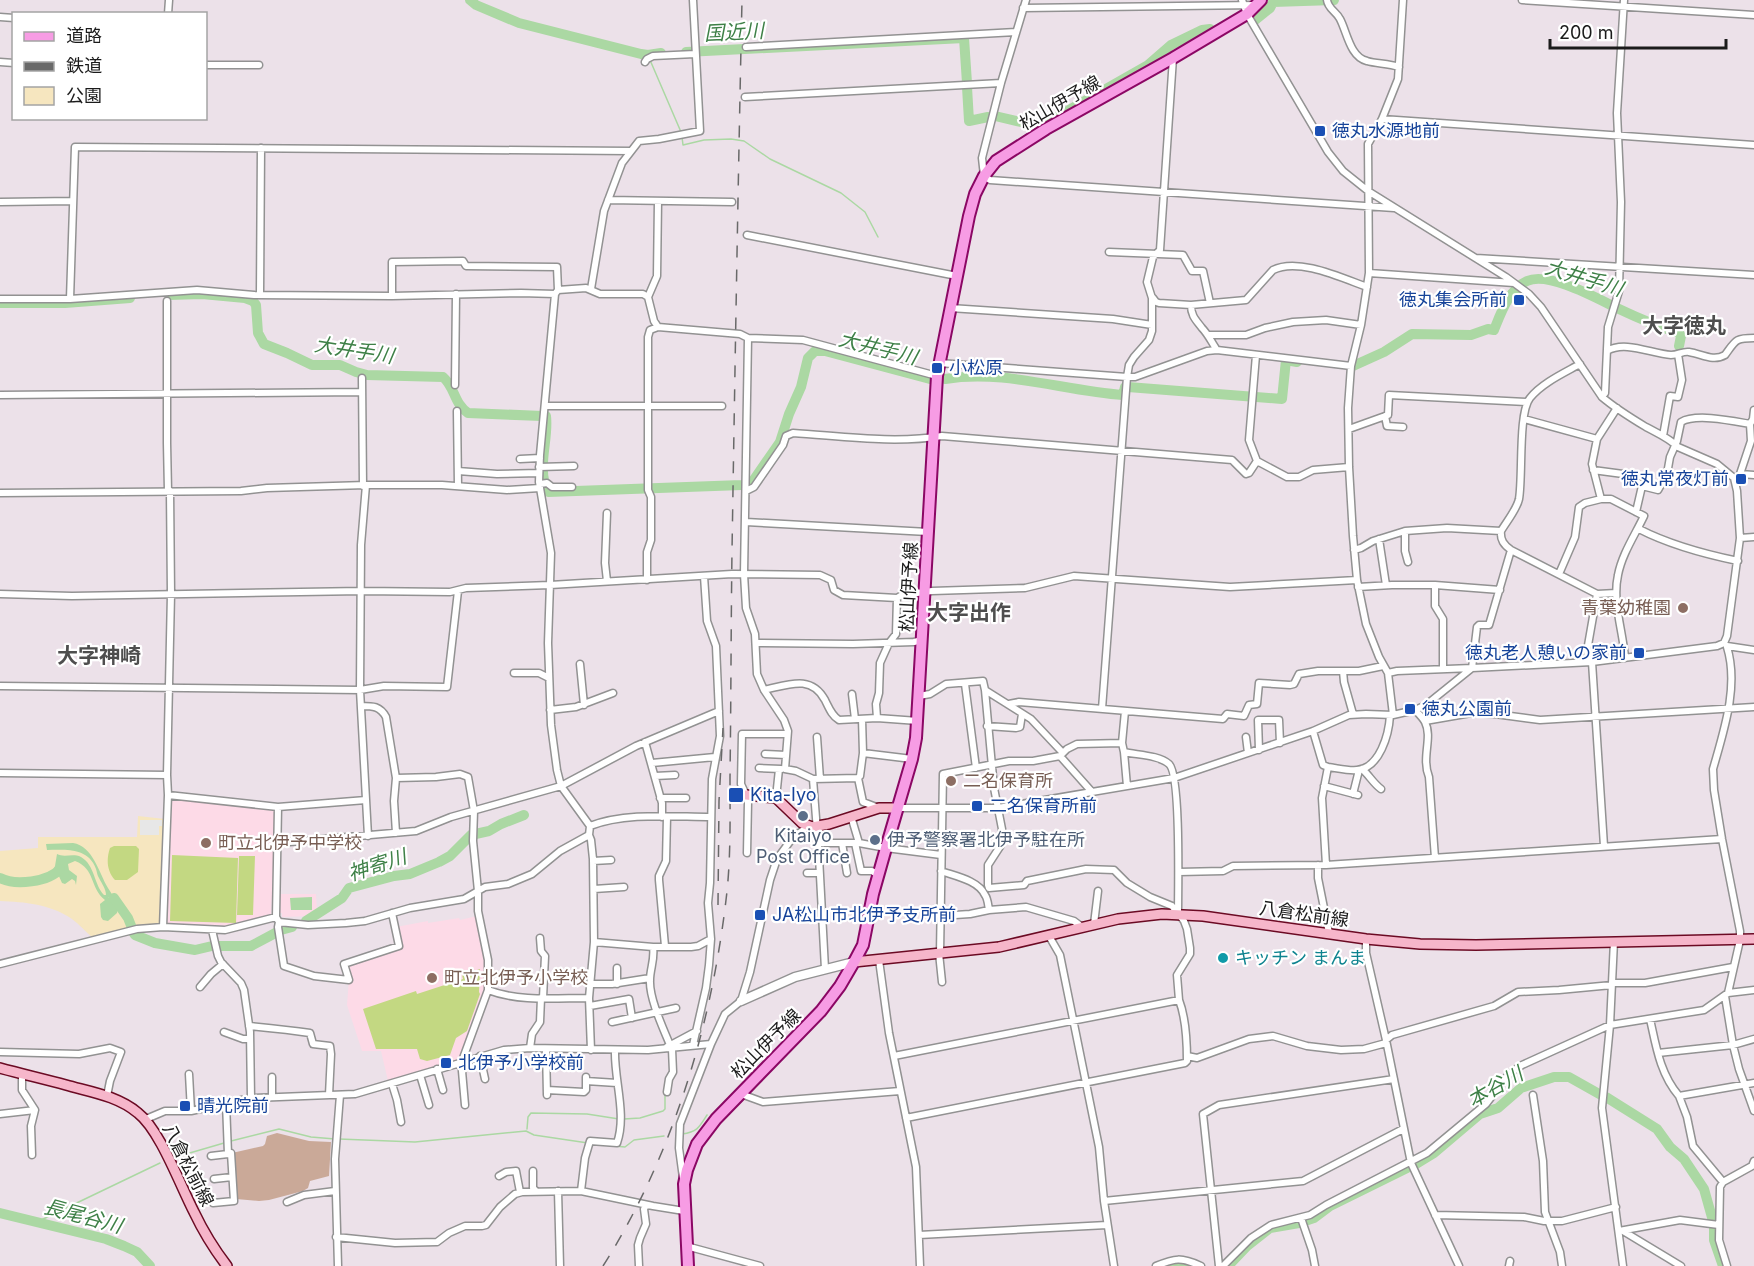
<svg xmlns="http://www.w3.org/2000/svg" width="1754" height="1266" viewBox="0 0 1754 1266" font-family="Inter,'Noto Sans JP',sans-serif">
  <rect width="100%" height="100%" fill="#ece1e9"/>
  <!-- education -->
  <path fill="#fddae7" d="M172,798L275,810L276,812L271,915L232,927L166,923L171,803Z
    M279,894H316L317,912H313V916L282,917V913H280Z
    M477,916L485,958L484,992L460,1060L388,1081L381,1051H362L347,1005L349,979L345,965L399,947L396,927L428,921V923L459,918L460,920Z"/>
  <!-- forest -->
  <path fill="#caa998" d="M277,1133L309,1141L331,1142L329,1176L310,1181L308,1188L303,1191L269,1200L259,1201L236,1199L232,1153L263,1146L265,1144L267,1136Z"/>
  <!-- park -->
  <path fill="#f6e6bf" d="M138,816L165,819L161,923L159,924H144L93,938C86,932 79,924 72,919C50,904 25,902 0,901V851L38,848V837H137Z"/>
  <!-- pitch -->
  <path fill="#c3d882" d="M136,846L139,849L138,872L127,880H115C107,871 106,860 110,848L114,846Z
    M172,855L238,858L236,923L170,921Z
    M239,856H255L253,915H237Z
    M480,969L479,992L480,994L467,1031L456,1038L450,1055L427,1061L420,1059L417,1049H376L363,1009L416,991L417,994L463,979L462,975Z"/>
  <!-- parking -->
  <path fill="#e7e7e7" d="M140,820H162V826H159V835H140Z"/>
  <!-- water -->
  <path fill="#abd8a3" d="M73,843C93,846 99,873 108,888C112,895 117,901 122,908L121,911L114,899L108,897L113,900L118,908L117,913L108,921L103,920L101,917L100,904L105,900C89,887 96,869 75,861L68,864L69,870L77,876L76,885L75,881L72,879L65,884L62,883L58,874L51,877L50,874L52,873L55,866L57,854C64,858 73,853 81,857C95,865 94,885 104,895H106C106,889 102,884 99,878C97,875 97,872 96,869C88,847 65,850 47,850L46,844Z
    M312,897V910H291L290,898Z"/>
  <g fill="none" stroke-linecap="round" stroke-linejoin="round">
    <!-- stream -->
    <path stroke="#abd8a3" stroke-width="1.5" d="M650,60L681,132
      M682,137L683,145L704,140L731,139L744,141L770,159L841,193L865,212L878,237
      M624,1119L640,1118L663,1111L665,1109V1095
      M527,1129L528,1117L531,1113L587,1114L619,1119
      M682,1134C697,1132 699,1128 707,1115
      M339,1139L415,1142L526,1131L534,1135L588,1143
      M231,1141L279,1129L311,1137L335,1139
      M604,1145L625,1147L634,1140L664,1136
      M176,1157L224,1143
      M37,1222L160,1163"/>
    <!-- river -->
    <path stroke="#abd8a3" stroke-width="10" d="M470,0L476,5L519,23L641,54L648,55L661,53
      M1255,20L1270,8L1273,2L1334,0
      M686,52L964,38L967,83
      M967,87L969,121L988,117
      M995,116L1025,123H1046L1148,65L1171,45L1202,30L1210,29
      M169,295L202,294L245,298L253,301L256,305L258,333L264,344L287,353L312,365H340L356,372L367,375L443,377C455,387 454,404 468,413L542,416
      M0,303H65L130,298
      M1353,366L1384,352L1412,334L1471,335L1488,329L1494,330C1501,313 1509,289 1527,281C1549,271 1598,299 1619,309C1638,318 1659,327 1679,333L1681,336L1679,346
      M945,379C1004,369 1064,391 1123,395L1125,387
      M1128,387L1282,399L1286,360L1297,362
      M546,416C549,440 536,468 548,492L742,485L750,484L753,481L780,442L789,414L801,387L808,358L815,351H825L930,379
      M0,878C15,886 49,882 60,869
      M114,898L128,918L132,928
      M306,921L342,898L349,888L394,876L410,874L439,862L450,856L471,835L489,831L501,824L524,815
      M133,932L135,935L155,943L195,950L212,946H251L281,930L292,927
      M1606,1097L1657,1129L1670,1147L1684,1159L1704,1189L1713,1221
      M1416,1164L1434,1153L1480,1114L1498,1108L1521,1088L1554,1077H1569L1601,1095
      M0,1213L106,1239L124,1246L137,1252L150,1266
      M1305,1221L1314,1218L1330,1206L1407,1168
      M1714,1228V1240L1723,1266
      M1165,1266L1177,1261L1193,1266
      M1228,1266L1247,1246L1270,1228L1299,1223"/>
    <!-- minor casing -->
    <g stroke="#929292" stroke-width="9">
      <path id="minor" d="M1026,0L1001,83L982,158L984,176L990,180L1394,208
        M1327,0C1328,9 1336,11 1340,19C1347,32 1350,57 1367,61C1377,64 1388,63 1399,67
        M1522,0L1754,15
        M1023,8L1257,5
        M168,14L169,0
        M0,17L14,18
        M746,47L1016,32
        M0,62L14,63
        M645,62L647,59L653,56L695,54
        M206,65H259
        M745,97L1001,83
        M1382,119L1754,145
        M608,200L732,202
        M0,202L73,201
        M747,235L957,276
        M1109,252L1183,255L1192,271H1203L1210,303
        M1476,258L1754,275
        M1369,273L1514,283
        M591,289L604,211L622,163L639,141L659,139L700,131L693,0
        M558,290L586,288L600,294H643L648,297L654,321L658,327L740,334L748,338L803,340L937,376
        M260,294L261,148
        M392,296V262L463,261L466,266L557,267L558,290L555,294L540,455L539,482L551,553L548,643L551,725L557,770L561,786L590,826L589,835L591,840L593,859L594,942L589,998L591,1050
        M648,297L657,276L658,201
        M1153,298L1156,302L1159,303L1191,305L1246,300L1273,270C1298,257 1342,278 1367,287
        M0,299H70L197,290L254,295L392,296L521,293L555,294
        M70,299L75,147L631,151
        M167,301V443L168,491
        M1191,305C1191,316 1196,320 1202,328C1208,334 1212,343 1217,350
        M950,308L1113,319L1152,325
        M1208,335H1246L1265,328L1293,322L1326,320L1361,325
        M748,338L744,574L746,608L755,634L757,674L764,690L784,720L788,731L785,769L796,771L813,779L819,857L825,969
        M1607,351C1625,340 1652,354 1671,355C1678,355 1683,351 1689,352C1702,354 1713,362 1725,355C1736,340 1735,338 1754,338
        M1256,355L1249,440L1257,461
        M939,363L1127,377H1135L1207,351L1217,350L1351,366
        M1580,364C1564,373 1542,383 1530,398C1518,413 1523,476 1519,499C1517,509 1507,521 1501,531C1500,540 1504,545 1511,550L1597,594L1616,593
        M362,378L363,486
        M455,385L456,294
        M0,395L361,392
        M1602,397L1605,393L1608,327L1619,291L1621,202L1617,113L1624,0
        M545,406H722
        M1617,408L1597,439L1592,464L1601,499H1611L1644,516C1635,535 1622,554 1618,575C1612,602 1623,631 1625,658
        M1754,410L1753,419L1750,424L1751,441L1740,474L1754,475
        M457,411L458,486
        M1385,416L1387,426L1403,427
        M1524,419L1597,439
        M1349,429L1388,415L1389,395L1527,402
        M1663,436L1670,396L1678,397L1682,380L1678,354
        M520,459L540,458
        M539,467L574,466
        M1593,470L1623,474C1628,482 1637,479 1642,486
        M458,471L497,474L539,473
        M540,484L547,483L552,487H572
        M366,485L361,545L360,690L368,836
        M746,491L754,487L783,445L786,436L793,433C841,436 893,444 942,436L1232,460L1246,474L1249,473L1257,461L1287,477H1299L1313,470L1349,467
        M0,493L241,491L267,488L366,485H442L507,490L540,488
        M1636,512L1642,486L1658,490L1667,474L1670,457L1677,441L1681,422C1696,413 1733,421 1750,424
        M607,513L605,563L607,581
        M746,522L928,532
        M1639,529C1670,545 1704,554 1738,561
        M1405,531V551L1408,562
        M1740,538L1754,537
        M1379,539L1386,585
        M1354,550L1361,548L1373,541L1405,531L1447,528L1501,531
        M1559,574L1575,537L1579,507L1585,503L1601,499
        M647,580V552L651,540V497L648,490V337L650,330L658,327
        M1435,585V606L1443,619V668
        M1358,587L1392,585H1435L1500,590
        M0,594L72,596L362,591L450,592L466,588L550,585L732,574L820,575L831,580L834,590L843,595L897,598L902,595L932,591L1025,588L1074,576L1230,587L1357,580
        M756,643L853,644L914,642L922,640
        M1727,646L1754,650
        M1588,662L1587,651L1597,594
        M1592,662L1604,846
        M580,664L584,705
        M1343,671L1344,682L1353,714
        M514,673H539L549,678
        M1388,673L1397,671L1472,668L1477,627L1479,625H1489L1511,550
        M965,684L976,768
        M0,686L360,690L384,686L447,687L458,591
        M764,690C788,685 811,674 825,700C829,708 832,716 839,720L877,718L918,721
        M852,694L855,719
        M919,696L930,694L946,684L983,681L985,690L1031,719L1062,752
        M1009,704L1019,702L1223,719L1227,714L1244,716L1249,705L1257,704L1259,683L1290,685L1294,684L1299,674L1318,671H1359L1383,666
        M361,706C373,706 380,706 386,717L396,778L436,777L460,774L468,777L474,811L473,841L478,891V911L488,960V990L462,1061V1071L465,1105
        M1102,709L1127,377L1129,365L1134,357L1149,340L1152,331V298L1147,282L1153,257L1160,250L1173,58
        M550,710L576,707L613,693
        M1415,710C1419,714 1423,718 1425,722C1433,738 1421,757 1429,777L1435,858
        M1125,711L1122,743L1124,752C1137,755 1159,755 1169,764C1181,775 1178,892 1178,913
        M1393,715L1388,673L1379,657L1366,624L1357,580L1353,536L1349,467L1348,408L1351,366L1361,325L1369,273L1368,144L1382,119L1398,79L1403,0
        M877,718L876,704L879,693L880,663L889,643L896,634L897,598
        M1425,721L1471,713L1495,714L1540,720L1754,707
        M987,726L1016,728L1020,727L1022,714
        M1313,731L1323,765L1328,767L1322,798L1326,865
        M817,737L820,779
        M1246,737L1248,753
        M645,742L662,803V817
        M1259,750L1258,720H1279L1280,743
        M1124,752L1127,786
        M863,753L912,759
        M765,754L786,755
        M1060,756L1092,792
        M652,763L715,757
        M1328,767C1337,768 1348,771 1357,770C1380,768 1389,734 1390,715
        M759,768L781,769
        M1362,769C1369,775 1373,783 1381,789
        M0,773L167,775
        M655,776L675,775
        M396,778L394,801L396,833
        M858,778L863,802L879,808
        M813,779L858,778L860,776L863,753L862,719
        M1324,786L1358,795
        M1353,794L1359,770
        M168,795L278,807L276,917
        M660,798H686
        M776,798L779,769
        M278,807L366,800
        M897,808H998L1174,778L1313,731L1349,715L1366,714L1393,715L1415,710L1426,705L1472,668L1592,662L1717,646L1724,643L1727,636L1740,538L1737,491L1734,478L1717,464L1678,447C1669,438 1657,433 1646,427C1631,418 1615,408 1602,397L1541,307L1529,294L1506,277L1368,191L1343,171L1328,152L1247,14L1242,0
        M851,816L859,843
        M590,826C626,812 673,817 711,817
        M278,843L416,831L451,817L561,786L636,746L719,711
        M818,843H859L886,848L941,855
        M842,843L847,873
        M855,843L861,871H872L875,873H879
        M747,853L748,802L746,795L741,784L742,734H787
        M593,861L611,860
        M1318,865V878L1329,933
        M941,871C955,876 978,880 985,895C988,899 988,905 989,910
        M1179,872L1223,871L1233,866L1326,865L1722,839
        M807,873H819
        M594,889L624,887
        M940,916L970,914L989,910L1026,907L1074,921L1082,927
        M276,917L279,922L308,925L346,923L365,921L410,908L464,899L485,887L508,884L532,874L560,851L589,835
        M279,922L278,927L284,966L314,976L349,980L344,964L399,946L392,913
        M1094,924L1098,891
        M163,927L168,795L167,775L171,594L170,491
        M212,930L218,956L221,962L241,983L244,990L250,1032L251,1098
        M1049,936L1060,955L1099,1147L1104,1201L1114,1266
        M540,938L541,951L545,956L543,998
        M1366,939V953L1386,1040L1411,1163L1459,1266
        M1614,941L1610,1025L1602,1108L1623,1266
        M594,942L653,947H691L698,946L711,939
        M665,946L659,880V876L666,861L667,817
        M653,947C655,959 650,969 650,980C649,998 663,1028 670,1045
        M939,953L942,982
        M940,953L943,774L1009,761H1033L1060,756L1067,749L1077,744L1122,743
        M879,960L889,1033L916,1167L920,1266
        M0,964L137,929L163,927L225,930L276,917
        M1612,983H1645L1733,967
        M590,984H612L650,978
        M617,984V968
        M200,987L211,974L223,964
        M488,990C519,1002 556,998 589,998
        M1728,993L1754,990
        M1725,996L1733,1045L1739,1069L1754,1111
        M590,1006L629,999L632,1018
        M1650,1019C1656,1046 1660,1074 1679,1096
        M612,1022L676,1008
        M249,1026C270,1028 290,1030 310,1033L313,1044L330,1046L331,1054L329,1095
        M224,1032L243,1039H250
        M1386,1040L1392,1035L1494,1006L1518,992L1559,990L1612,985
        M693,1045L706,988L709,965L711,939L708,903L710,883L712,779L720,736L716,646L707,621L704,576
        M667,1047L697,1031
        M530,1048L532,1034L540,1022L541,998
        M546,1049L547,1095
        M0,1052L79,1054L110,1048L121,1052L110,1081L107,1096
        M1658,1053L1733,1045L1754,1039
        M480,1056L485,1079
        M894,1056L1179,1000L1177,975L1190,954V948L1187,929L1184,921L1172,906L1150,897L1127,883L1114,870L1086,869L1027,881L1024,885L989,888L988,885V865L1001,845L1002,829L994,788L985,690
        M1187,1056L1197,1058L1249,1039L1273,1036L1307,1046L1341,1050L1364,1049L1386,1043
        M437,1069L443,1090
        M22,1074V1090L35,1110L31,1126L32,1155
        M189,1074L191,1111
        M420,1075L429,1105
        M272,1077V1097
        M586,1081L617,1083
        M392,1084L397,1100L401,1122
        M547,1090L584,1092L586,1090V1077
        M667,1092L669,1079L673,1072L672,1049
        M741,1094L763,1102L900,1091
        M1533,1095L1543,1161L1545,1212L1560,1252L1562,1266
        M0,1114L35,1110
        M906,1118L1185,1063L1187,1061C1187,1042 1186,1018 1179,1000
        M146,1119L165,1111H191L251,1098L355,1094L504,1050L530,1048L648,1050L711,1044L725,1014L741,1001L750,972L770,880L777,859L791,840L808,826
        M211,1156L228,1154
        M533,1171V1188L536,1191
        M499,1176L506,1172L516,1171L520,1192
        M683,1178L679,1148L680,1124L711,1044
        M214,1179L232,1177
        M1723,1182L1693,1146L1687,1117L1679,1096L1754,1083
        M558,1191L560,1266
        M581,1191L585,1158L590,1141L617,1143C627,1114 614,1080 615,1050
        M1104,1201L1303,1181L1403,1129
        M287,1202L304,1195L335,1191
        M213,1203L234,1201L231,1153L228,1154L226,1103
        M1435,1215L1524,1217L1544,1221H1562L1616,1207
        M1301,1218L1312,1250L1315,1266
        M1619,1231L1680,1220L1719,1225
        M1623,1231L1681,1266
        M919,1235L1107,1225
        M336,1237L395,1243L437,1242L449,1233L465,1226H482L486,1225L500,1207L515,1194L522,1192L581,1191L653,1206L684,1211
        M686,1246L760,1266
        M338,1266L335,1159L340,1095
        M639,1266L638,1245L640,1238L646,1224L644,1209L646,1205
        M1156,1266C1175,1258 1181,1257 1201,1266
        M1219,1266L1203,1114L1219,1105L1394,1079
        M1223,1266L1251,1238L1271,1225L1310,1215L1326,1205L1427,1153L1486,1104L1509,1074L1522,1065L1610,1025L1704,1010L1728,993L1740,940V931L1722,839L1714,790L1713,769C1724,730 1739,686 1727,647
        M1509,1266L1510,1261
        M1727,1266L1719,1240L1720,1187L1723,1182L1752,1166L1754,1161"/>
    </g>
    <!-- tertiary casing -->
    <g stroke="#929292" stroke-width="11">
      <path id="tertiary" d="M741,1001L795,977L854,962"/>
    </g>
    <!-- secondary casing -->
    <g stroke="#6b0a23" stroke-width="12">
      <path id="secondary" d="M746,795L776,798L802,823L812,827L829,824L879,808H897
        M854,962L999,947L1118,919L1162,914L1203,916L1366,939L1420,944L1476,945L1754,939
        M0,1068C22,1074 44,1079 66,1085C91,1092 118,1096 138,1113C160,1130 180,1185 194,1212C203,1231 214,1249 227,1266"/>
    </g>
    <!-- primary casing -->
    <g stroke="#8b0764" stroke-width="14">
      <path id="primary" d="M688,1266L684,1184L687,1170L697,1144L716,1119L821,1011L840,986L854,962L863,945L873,894L886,848L912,759L916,738L937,376L969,216L975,194L984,176L996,161L1046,129L1173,58L1247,14L1261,0"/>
    </g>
    <!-- minor -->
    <use href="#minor" stroke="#fff" stroke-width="6"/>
    <!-- tertiary -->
    <use href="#tertiary" stroke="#fff" stroke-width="8"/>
    <!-- secondary -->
    <use href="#secondary" stroke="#f6b6ca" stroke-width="9"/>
    <!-- primary -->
    <use href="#primary" stroke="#f79ce4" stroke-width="10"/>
    <!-- rail -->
    <path stroke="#696969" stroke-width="1.5" stroke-dasharray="12 12" stroke-linecap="butt" d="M718,905L719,801L723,728
      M603,1266C672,1157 711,1028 726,900C731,860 730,818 730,777C731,702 731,626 732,551C735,367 738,184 742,0"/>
  </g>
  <!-- markers -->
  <g fill="#1a4fb4" stroke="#fff" stroke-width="2">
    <rect x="1314" y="125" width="12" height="12" rx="3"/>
    <rect x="1513" y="294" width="12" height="12" rx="3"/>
    <rect x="931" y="362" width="12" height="12" rx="3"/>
    <rect x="1735" y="473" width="12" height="12" rx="3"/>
    <rect x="1633" y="647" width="12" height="12" rx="3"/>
    <rect x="1404" y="703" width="12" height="12" rx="3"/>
    <rect x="728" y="787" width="16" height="16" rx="3"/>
    <rect x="971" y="800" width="12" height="12" rx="3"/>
    <rect x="754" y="909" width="12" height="12" rx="3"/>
    <rect x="440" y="1057" width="12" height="12" rx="3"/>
    <rect x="179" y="1100" width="12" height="12" rx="3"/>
  </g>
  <g fill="#8d6e63" stroke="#fff" stroke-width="2">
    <circle cx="1683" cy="608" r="6"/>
    <circle cx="951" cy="781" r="6"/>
    <circle cx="206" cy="843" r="6"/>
    <circle cx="432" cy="978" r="6"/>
  </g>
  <g fill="#5c6f8a" stroke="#fff" stroke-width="2">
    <circle cx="803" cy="816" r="6"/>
    <circle cx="875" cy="840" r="6"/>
  </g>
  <circle fill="#0f9aa8" stroke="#fff" stroke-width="2" cx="1223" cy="958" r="6"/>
  <g text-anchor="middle" stroke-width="4.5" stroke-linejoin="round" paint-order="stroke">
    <!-- street labels -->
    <g font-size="18" fill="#1b1b1b" stroke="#fff">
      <text transform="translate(1060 103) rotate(-30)" y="6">松山伊予線</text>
      <text transform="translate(909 587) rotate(-87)" y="6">松山伊予線</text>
      <text transform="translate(1304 914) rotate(8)" y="6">八倉松前線</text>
      <text transform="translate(766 1044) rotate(-45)" y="6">松山伊予線</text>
      <text transform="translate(188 1165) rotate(63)" y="6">八倉松前線</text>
    </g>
    <!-- transit labels -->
    <g font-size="18" fill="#164399" stroke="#fff" text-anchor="start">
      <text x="1332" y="137">徳丸水源地前</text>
      <text x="1507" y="306" text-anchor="end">徳丸集会所前</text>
      <text x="949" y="374">小松原</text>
      <text x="1729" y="485" text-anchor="end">徳丸常夜灯前</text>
      <text x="1627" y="659" text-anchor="end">徳丸老人憩いの家前</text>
      <text x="1422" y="715">徳丸公園前</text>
      <text x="750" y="801">Kita-Iyo</text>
      <text x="989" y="812">二名保育所前</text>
      <text x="772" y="921">JA松山市北伊予支所前</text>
      <text x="458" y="1069">北伊予小学校前</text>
      <text x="197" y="1112">晴光院前</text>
    </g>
    <!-- education labels -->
    <g font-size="18" fill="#785e54" stroke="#fff" text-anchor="start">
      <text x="1671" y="614" text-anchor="end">青葉幼稚園</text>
      <text x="963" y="787">二名保育所</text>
      <text x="218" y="849">町立北伊予中学校</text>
      <text x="444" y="984">町立北伊予小学校</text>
    </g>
    <!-- service labels -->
    <g font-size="18" fill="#4e5e75" stroke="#fff">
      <text x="803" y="842">Kitaiyo<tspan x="803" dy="21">Post Office</tspan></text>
      <text x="887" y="846" text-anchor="start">伊予警察署北伊予駐在所</text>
    </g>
    <!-- culture labels -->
    <g font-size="18" fill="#0d838f" stroke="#fff" text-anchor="start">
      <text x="1235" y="964">キッチン まんま</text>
    </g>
    <!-- water labels -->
    <g font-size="20" font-style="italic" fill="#3e8047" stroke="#fff">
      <text transform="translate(734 32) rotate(-3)" y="7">国近川</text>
      <text transform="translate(1584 278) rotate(17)" y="7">大井手川</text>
      <text transform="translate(878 348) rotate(14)" y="7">大井手川</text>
      <text transform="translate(354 350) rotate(9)" y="7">大井手川</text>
      <text transform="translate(377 865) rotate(-18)" y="7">神寄川</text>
      <text transform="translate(1495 1087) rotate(-30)" y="7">本谷川</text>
      <text transform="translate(83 1216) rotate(15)" y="7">長尾谷川</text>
    </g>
    <!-- quarter labels -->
    <g font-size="21" font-weight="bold" fill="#4e4e4e" stroke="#fff">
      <text x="1684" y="333">大字徳丸</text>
      <text x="969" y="620">大字出作</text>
      <text x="99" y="663">大字神崎</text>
    </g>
  </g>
  <!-- legend -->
  <rect x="12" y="12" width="195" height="108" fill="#ffffff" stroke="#a4a4a4" stroke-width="1.5"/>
  <rect x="24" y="32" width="30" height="9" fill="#f79ce4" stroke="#a4a4a4" stroke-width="1.5"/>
  <text x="66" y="42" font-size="18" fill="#1b1b1b">道路</text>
  <rect x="24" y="62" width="30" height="9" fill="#696969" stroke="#a4a4a4" stroke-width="1.5"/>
  <text x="66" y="72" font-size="18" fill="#1b1b1b">鉄道</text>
  <rect x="24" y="87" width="30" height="18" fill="#f6e6bf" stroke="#a4a4a4" stroke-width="1.5"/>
  <text x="66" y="102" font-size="18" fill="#1b1b1b">公園</text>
  <!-- scale -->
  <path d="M1550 39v9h176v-9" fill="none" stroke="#1b1b1b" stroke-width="3"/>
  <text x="1559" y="39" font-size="18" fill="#1b1b1b" stroke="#ffffff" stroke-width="4.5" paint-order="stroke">200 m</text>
</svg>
